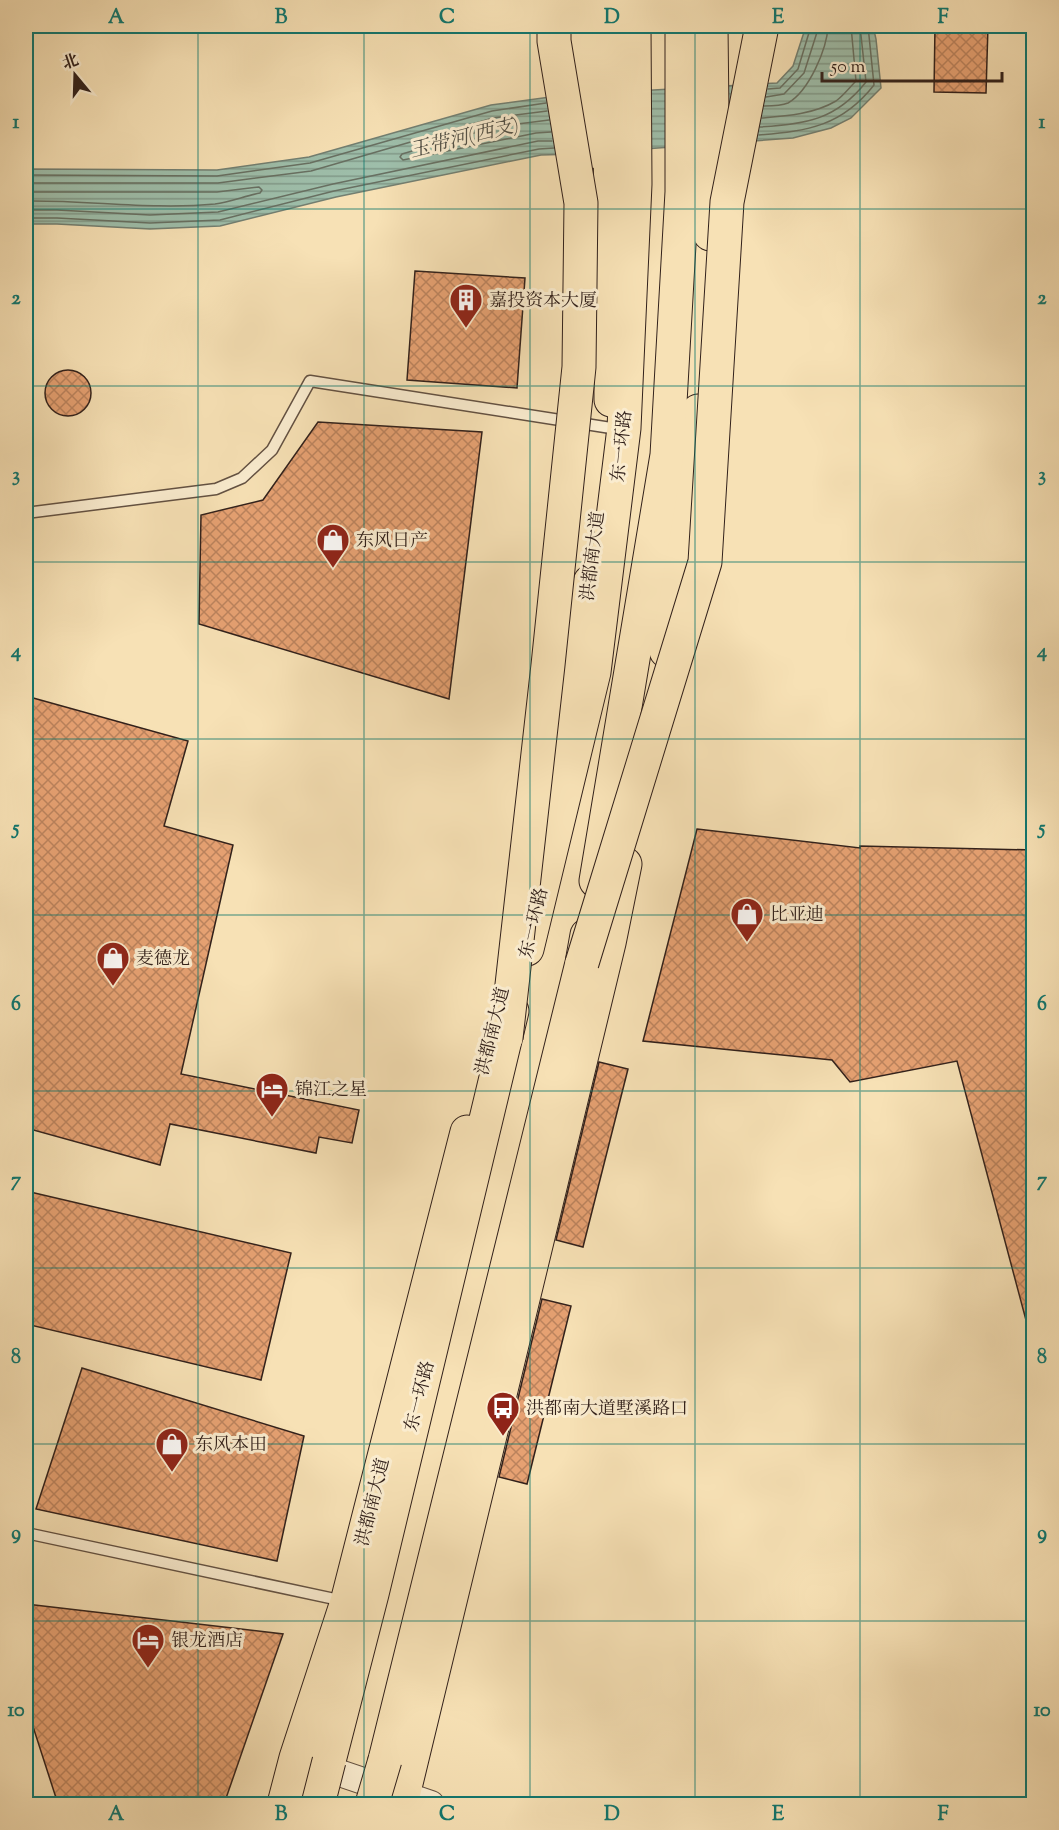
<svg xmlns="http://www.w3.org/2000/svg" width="1059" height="1830" viewBox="0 0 1059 1830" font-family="'Sorts Mill Goudy','Noto Serif SC',serif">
  <defs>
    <pattern id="water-rules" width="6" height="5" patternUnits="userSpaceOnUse" patternTransform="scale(1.5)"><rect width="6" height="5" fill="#9ebeaa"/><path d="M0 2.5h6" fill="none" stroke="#819a8a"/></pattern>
    <pattern id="building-cross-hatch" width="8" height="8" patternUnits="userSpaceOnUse" patternTransform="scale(1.5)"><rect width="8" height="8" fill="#e6a172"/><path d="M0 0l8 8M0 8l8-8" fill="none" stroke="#bb835d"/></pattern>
  </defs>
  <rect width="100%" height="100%" fill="#f7e1b5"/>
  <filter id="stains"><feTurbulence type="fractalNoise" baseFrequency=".00333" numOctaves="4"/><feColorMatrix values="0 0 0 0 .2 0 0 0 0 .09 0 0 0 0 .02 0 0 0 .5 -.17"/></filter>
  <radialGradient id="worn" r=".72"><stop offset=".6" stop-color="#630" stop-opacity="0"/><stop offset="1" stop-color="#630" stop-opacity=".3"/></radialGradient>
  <!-- water -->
  <path fill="url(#water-rules)" stroke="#737f71" stroke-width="1.5" d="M806,26H873L876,39L881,88L851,118L831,128L793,138L576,154L541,155L336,197L220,226L150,229L57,224H26V169L217,170L309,157L491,105L565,95L777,83L793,66Z"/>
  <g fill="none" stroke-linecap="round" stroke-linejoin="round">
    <!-- shore -->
    <path stroke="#687062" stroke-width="1.5" d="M768,89L780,88L798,69L811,26
      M766,97L784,94L804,73L819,26
      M764,106C772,106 781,106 788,103C809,91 827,49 828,26
      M762,118C787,116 814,114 836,101C843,96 850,87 856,81L851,26
      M549,120L495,127L402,154L400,157L403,160L536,133L551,132
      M760,127C806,124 836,120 866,82L860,26
      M759,135C808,131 842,126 874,85L868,26
      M26,175L217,176L310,163L492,111L546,103
      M26,183H218L311,171L493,118L547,111
      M26,192H217L259,187L262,190L260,193C245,196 230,202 215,204C152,210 89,200 26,201
      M26,210H57L150,215L218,212L333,184L538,141H552
      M26,218H57L150,223L220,220L334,191L539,149L554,148"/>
  </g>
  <!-- building -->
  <path fill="url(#building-cross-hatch)" stroke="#32211b" stroke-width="1.5" d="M935,26H988L986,93L934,92Z
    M415,271L525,278L517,388L407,380Z
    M45 393a23 23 0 1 1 46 0a23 23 0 1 1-46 0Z
    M318,422L482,432L449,699L199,624L201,515L263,500Z
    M26,696L188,741L164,826L233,845L181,1074L359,1110L352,1143L319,1137L316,1153L170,1124L160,1165L26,1128Z
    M697,829L860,848V846L1034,850V1323L1027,1324L957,1061L850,1082L832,1060L643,1041Z
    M599,1062L628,1069L583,1247L556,1240Z
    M26,1191L291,1253L261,1380L26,1324Z
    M542,1299L571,1306L527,1484L499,1477Z
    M82,1368L304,1436L277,1561L36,1509Z
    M26,1604L283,1634L224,1804H58L26,1705Z"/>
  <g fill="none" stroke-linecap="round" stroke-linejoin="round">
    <!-- service casing -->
    <g stroke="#635142" stroke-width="13">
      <path id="service" d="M26,513L216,489L242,478L272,450L310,381L611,428
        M26,1533L344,1601"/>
    </g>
    <!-- tertiary casing -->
    <g stroke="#635142" stroke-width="28">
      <path id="tertiary" d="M310,1763L431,1804"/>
    </g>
    <!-- primary casing -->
    <g stroke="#32211b" stroke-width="35">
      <path id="primary" d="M610,26L611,400
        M582,156L583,26
        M710,234L713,203L711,26
        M666,651C681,572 693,491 698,411
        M554,776L590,582
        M284,1804L296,1758L347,1602L467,1132
        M401,1804L609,943L625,864"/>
    </g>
    <!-- trunk casing -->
    <g stroke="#32211b" stroke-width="35">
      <path id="trunk" d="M596,881L667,455L682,192V26
        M527,949L594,672L624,428L635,184L634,26
        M385,1760L582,963L587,935
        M329,1761L372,1594L512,1011"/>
    </g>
    <!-- service -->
    <use href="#service" stroke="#faeccf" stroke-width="10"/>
    <!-- tertiary -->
    <use href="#tertiary" stroke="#faeccf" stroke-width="26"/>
    <!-- primary -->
    <use href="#primary" stroke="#f7e1b5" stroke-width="33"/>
    <!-- trunk -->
    <use href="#trunk" stroke="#f7e1b5" stroke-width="33"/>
    <!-- primary-bridge casing -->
    <g stroke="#32211b" stroke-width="35" stroke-linecap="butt">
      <path id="primary-bridge" d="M582,963L705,562L727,202L762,26
        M506,1038L548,665L579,367L581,203L554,41V26"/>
    </g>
    <!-- trunk-bridge casing -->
    <g stroke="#32211b" stroke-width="35" stroke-linecap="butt">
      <path id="trunk-bridge" d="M318,1804L329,1761
        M372,1804L385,1760"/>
    </g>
    <!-- primary-bridge -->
    <use href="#primary-bridge" stroke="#f7e1b5" stroke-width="33"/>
    <!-- trunk-bridge -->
    <use href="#trunk-bridge" stroke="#f7e1b5" stroke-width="33"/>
  </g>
  <!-- grid -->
  <path fill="none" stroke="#0f766e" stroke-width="1.5" stroke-opacity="0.55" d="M198,26V1804M364,26V1804M530,26V1804M695,26V1804M860,26V1804M26,209H1034M26,386H1034M26,562H1034M26,739H1034M26,915H1034M26,1091H1034M26,1268H1034M26,1444H1034M26,1621H1034"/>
  <!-- icons -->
  <defs>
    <g id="building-pin" transform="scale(1.725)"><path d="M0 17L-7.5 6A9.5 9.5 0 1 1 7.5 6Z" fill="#8f2418" stroke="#faeccf"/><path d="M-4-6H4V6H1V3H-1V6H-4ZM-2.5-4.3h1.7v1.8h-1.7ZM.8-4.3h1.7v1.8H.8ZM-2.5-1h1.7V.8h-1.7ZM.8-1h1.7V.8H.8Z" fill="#fff"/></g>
    <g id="shop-pin" transform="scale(1.725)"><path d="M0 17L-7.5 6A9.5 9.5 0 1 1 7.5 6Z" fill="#8f2418" stroke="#faeccf"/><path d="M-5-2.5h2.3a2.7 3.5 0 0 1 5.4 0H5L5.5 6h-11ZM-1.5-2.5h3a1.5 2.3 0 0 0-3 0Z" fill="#fff"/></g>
    <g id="hotel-pin" transform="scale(1.725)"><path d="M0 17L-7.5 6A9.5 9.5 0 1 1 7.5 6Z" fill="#8f2418" stroke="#faeccf"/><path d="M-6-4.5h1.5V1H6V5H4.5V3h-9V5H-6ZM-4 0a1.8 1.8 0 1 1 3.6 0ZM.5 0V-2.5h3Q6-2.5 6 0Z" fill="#fff"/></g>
    <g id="bus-pin" transform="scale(1.725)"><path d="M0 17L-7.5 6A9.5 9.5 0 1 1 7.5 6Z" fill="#8f2418" stroke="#faeccf"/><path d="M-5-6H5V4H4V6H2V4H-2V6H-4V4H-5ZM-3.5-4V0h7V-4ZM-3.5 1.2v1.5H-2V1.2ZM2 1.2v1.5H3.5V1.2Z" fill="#fff"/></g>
  </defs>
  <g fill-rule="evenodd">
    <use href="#building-pin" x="466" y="300"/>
    <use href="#shop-pin" x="333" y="540"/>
    <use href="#shop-pin" x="747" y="914"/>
    <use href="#shop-pin" x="113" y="958"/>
    <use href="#hotel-pin" x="272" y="1089"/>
    <use href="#bus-pin" x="503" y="1408"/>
    <use href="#shop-pin" x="172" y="1444"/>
    <use href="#hotel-pin" x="148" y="1640"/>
  </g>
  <g text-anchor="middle" stroke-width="6" stroke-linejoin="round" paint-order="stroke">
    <!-- poi labels -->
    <g font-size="18" fill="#32211b" stroke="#faeccf" text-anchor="start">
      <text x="489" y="306">嘉投资本大厦</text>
      <text x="356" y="546">东风日产</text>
      <text x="770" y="920">比亚迪</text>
      <text x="136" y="964">麦德龙</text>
      <text x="295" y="1095">锦江之星</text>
      <text x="526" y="1414">洪都南大道墅溪路口</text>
      <text x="195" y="1450">东风本田</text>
      <text x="171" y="1646">银龙酒店</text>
    </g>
    <!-- street labels -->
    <g font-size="18" fill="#32211b" stroke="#faeccf">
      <text transform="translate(621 446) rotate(-84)" y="6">东一环路</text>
      <text transform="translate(592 556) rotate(-83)" y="6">洪都南大道</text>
      <text transform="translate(533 923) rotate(-77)" y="6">东一环路</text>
      <text transform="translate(492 1031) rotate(-76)" y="6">洪都南大道</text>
      <text transform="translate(419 1396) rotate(-76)" y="6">东一环路</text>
      <text transform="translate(372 1502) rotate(-76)" y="6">洪都南大道</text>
    </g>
    <!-- water labels -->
    <g font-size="20" font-style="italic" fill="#525046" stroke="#faeccf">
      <text transform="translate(464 137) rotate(-14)" y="7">玉带河(西支)</text>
    </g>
  </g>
  <!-- margin -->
  <rect width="1059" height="1830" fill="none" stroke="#f7e1b5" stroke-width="66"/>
  <!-- north arrow -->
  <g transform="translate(75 75) rotate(341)" stroke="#faeccf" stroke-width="4.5" paint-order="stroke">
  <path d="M0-4.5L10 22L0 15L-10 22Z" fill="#32211b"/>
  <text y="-9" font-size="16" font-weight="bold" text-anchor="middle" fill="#32211b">北</text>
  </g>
  <!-- scale -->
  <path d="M822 72v9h180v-9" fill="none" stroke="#32211b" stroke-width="3"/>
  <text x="831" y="72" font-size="18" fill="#32211b" stroke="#faeccf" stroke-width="4.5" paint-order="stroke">50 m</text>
  <rect x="33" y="33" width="993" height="1764" fill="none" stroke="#0f766e" stroke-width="2"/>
  <g font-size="20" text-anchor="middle" font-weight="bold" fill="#0f766e">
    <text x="116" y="23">A</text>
    <text x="281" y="23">B</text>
    <text x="447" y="23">C</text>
    <text x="612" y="23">D</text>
    <text x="778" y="23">E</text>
    <text x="943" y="23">F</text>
    <text x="16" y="128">1</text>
    <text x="1042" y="128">1</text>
    <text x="16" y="304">2</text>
    <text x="1042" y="304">2</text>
    <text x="16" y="481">3</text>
    <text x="1042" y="481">3</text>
    <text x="16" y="657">4</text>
    <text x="1042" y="657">4</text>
    <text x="16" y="834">5</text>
    <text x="1042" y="834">5</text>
    <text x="16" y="1010">6</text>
    <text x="1042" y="1010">6</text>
    <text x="16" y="1186">7</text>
    <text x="1042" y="1186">7</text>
    <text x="16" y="1363">8</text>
    <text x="1042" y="1363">8</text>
    <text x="16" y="1539">9</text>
    <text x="1042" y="1539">9</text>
    <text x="16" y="1716">10</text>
    <text x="1042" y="1716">10</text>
    <text x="116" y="1820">A</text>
    <text x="281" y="1820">B</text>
    <text x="447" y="1820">C</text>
    <text x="612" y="1820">D</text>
    <text x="778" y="1820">E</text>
    <text x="943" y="1820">F</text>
  </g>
  <rect width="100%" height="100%" filter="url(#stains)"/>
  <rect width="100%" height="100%" fill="url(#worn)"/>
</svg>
